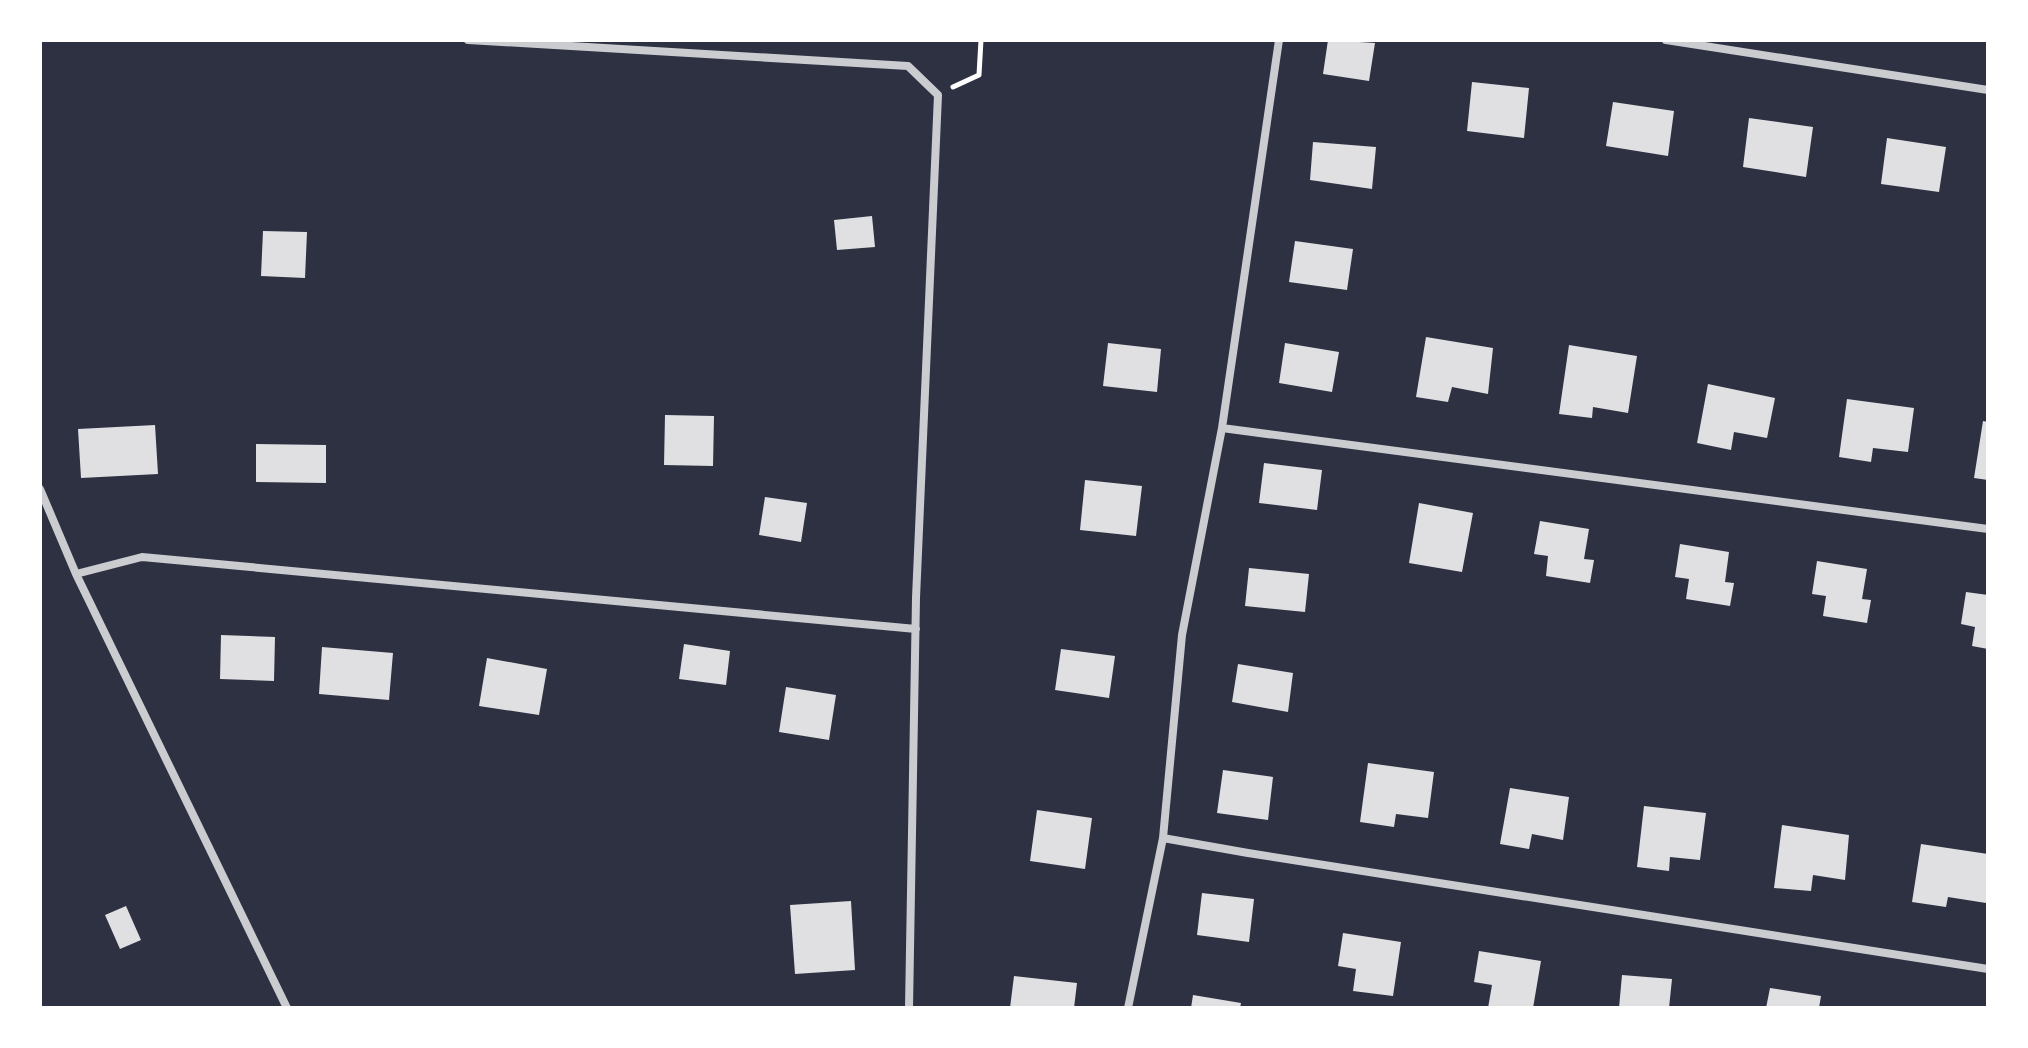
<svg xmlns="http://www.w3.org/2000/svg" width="2028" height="1048" viewBox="0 0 2028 1048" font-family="'Noto Serif',serif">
  <rect width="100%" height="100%" fill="#2d3142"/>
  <!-- building -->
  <path fill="#e0e0e3" d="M1328,40L1375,43L1369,81L1323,74Z
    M1472,82L1529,88L1524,138L1467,131Z
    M1613,102L1674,111L1668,156L1606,146Z
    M1749,118L1813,127L1806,177L1743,167Z
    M1887,138L1946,147L1939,192L1881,184Z
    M1313,142L1376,147L1372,189L1310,180Z
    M872,216L875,247L837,250L834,220Z
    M263,231L307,232L305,278L261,276Z
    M1295,241L1353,249L1347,290L1289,282Z
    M1426,337L1493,348L1488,394L1452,387L1448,402L1416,397Z
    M1108,343L1161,349L1157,392L1103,386Z
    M1285,343L1339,352L1332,392L1279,383Z
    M1569,345L1637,356L1628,413L1593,407L1592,418L1559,414Z
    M1708,384L1775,398L1767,438L1734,432L1731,450L1697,443Z
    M1847,399L1914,408L1908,452L1873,448L1871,462L1839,457Z
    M665,415L714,416L713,466L664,465Z
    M1983,421L1988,422V480L1974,478Z
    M155,425L158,474L81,478L78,429Z
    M256,444L326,445V483L256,482Z
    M1264,463L1322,470L1317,510L1259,503Z
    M1085,480L1142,486L1136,536L1080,530Z
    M765,497L807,503L801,542L759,535Z
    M1419,503L1473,513L1462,572L1409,563Z
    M1540,521L1589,529L1584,559L1594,560L1590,583L1546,576L1548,556L1534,554Z
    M1680,544L1729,552L1725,582L1734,583L1730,606L1686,599L1689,579L1675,577Z
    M1817,561L1867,569L1862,599L1871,600L1867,623L1823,616L1826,596L1812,594Z
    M1249,568L1309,574L1305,612L1245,606Z
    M1966,592L1988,595V649L1972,646L1975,627L1961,624Z
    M221,635L275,637L274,681L220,679Z
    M684,644L730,651L726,685L679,679Z
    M322,647L393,653L389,700L319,694Z
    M1061,649L1115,656L1109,698L1055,690Z
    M487,658L547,669L539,715L479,706Z
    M1238,664L1293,673L1288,712L1232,702Z
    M786,687L836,695L829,740L779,732Z
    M1368,763L1434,772L1428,818L1396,814L1394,827L1360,822Z
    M1223,770L1273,777L1268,820L1217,813Z
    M1510,788L1569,797L1563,840L1532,834L1529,849L1500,844Z
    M1644,806L1706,813L1700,860L1670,857L1669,871L1637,867Z
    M1037,810L1092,818L1085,869L1030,861Z
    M1782,825L1849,835L1845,880L1813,875L1811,891L1774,888Z
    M1921,844L1988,854L1986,903L1948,897L1946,907L1912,902Z
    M1202,893L1254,899L1249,942L1197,935Z
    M851,901L855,970L795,974L790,905Z
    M126,906L141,940L120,949L105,915Z
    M1343,933L1401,942L1393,996L1353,991L1356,969L1338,966Z
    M1479,951L1541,961L1533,1008H1488L1492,985L1474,982Z
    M1622,975L1672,979L1669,1008H1619Z
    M1014,976L1077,983L1074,1008H1010Z
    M1770,988L1821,996L1819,1008H1766Z
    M1193,995L1241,1003L1240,1008H1191Z"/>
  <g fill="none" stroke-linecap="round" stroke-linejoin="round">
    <!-- path -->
    <path stroke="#fff" stroke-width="5" d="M953,87L979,75L981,40"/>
    <!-- minor -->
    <path stroke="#caccd0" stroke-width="8" d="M468,40L908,66L938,95L916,598L909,1008
      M1666,40L1988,90
      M1222,428L1988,529
      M40,489L76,574
      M1163,838L1248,853L1988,969
      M287,1008L76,574L142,557L916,629
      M1128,1008L1163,838L1182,635L1222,428L1279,40"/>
  </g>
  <!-- border -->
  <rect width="2028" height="1048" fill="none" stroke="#ffffff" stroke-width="84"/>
</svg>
